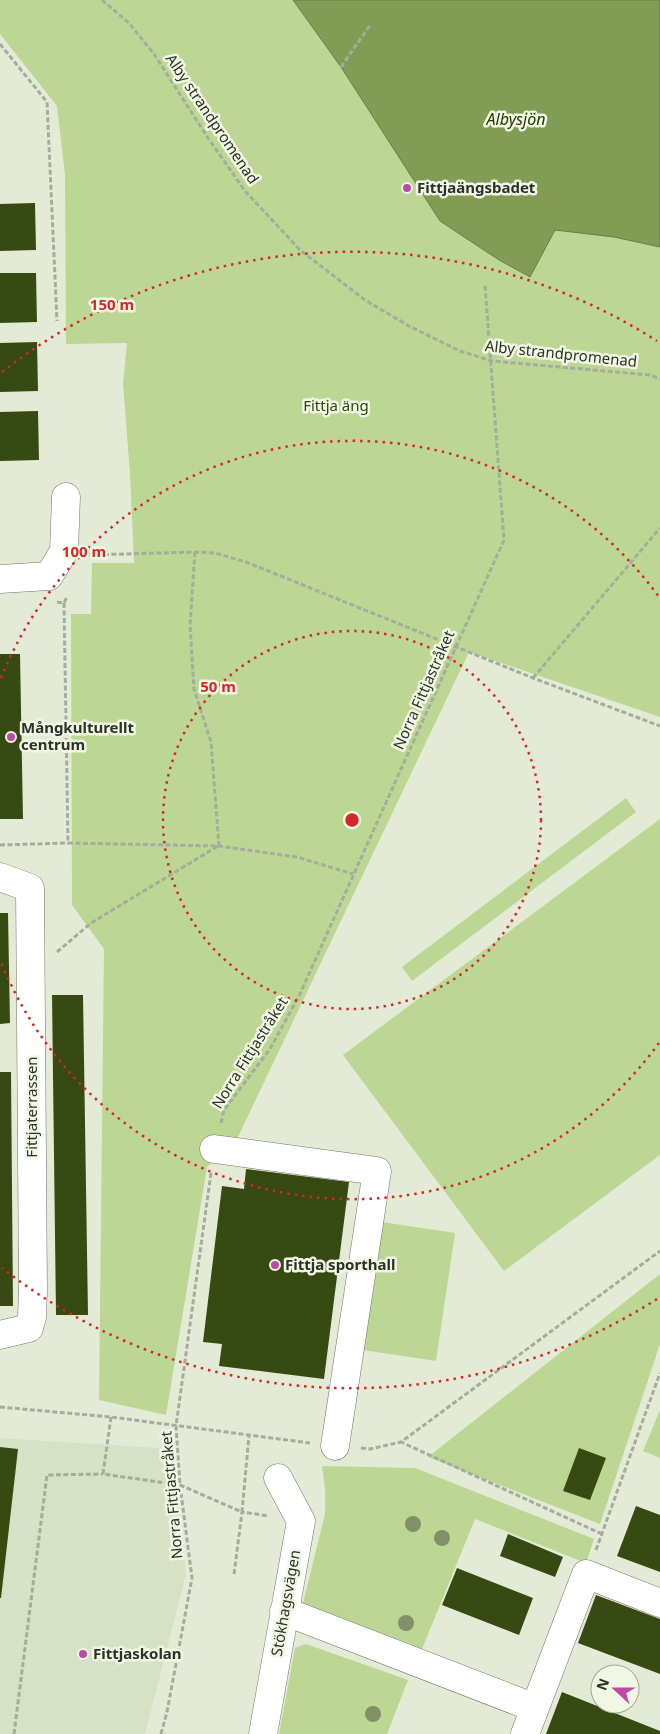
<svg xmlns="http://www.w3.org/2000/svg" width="660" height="1734" viewBox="0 0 660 1734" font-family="'Noto Sans',sans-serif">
  <rect width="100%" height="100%" fill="#e3ebd7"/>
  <!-- built -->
  <path fill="#d6e1c6" d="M0,1438L174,1449L186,1574L145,1734H0Z"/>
  <!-- green -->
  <path fill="#bcd693" d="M0,0H293L341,67L440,221L499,260L530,277L555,230L614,237L660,247V717L469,652L237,1139L207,1167L166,1415L99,1400L104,949L72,905L71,614H91L92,563H134L130,473L123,384L127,343L66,344L65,175L57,106L0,34Z
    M626,798L636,812L412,981L402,967Z
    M660,819V1155L504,1271L343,1055Z
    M382,1222L455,1233L436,1361L363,1350Z
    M660,1274V1344L600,1524L428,1457Z
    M660,1410V1458L643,1451Z
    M322,1466L415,1468L594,1539L586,1563L475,1519L422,1649L303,1603L325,1514V1489Z
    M306,1644L408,1680L387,1734H279L295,1648Z"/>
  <!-- water -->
  <path fill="#819c54" stroke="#687c47" d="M293,0H660V247L614,237L555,230L530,277L499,260L440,221L341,67Z"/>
  <!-- building -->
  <path fill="#374a12" d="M35,203L36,250L0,251V204Z
    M0,273H36L37,322L0,323Z
    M37,342L38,391L0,392V343Z
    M38,411L39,460L0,461V412Z
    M0,654H20L23,819H0Z
    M0,913H8L10,1023L0,1024Z
    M52,995H83L88,1315H56Z
    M0,1072H11L13,1306H0Z
    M246,1169L349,1182L324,1379L219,1366L222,1344L203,1342L222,1186L244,1189Z
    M0,1447L18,1449L1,1598H0Z
    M579,1448L606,1458L590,1500L563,1491Z
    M636,1506L660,1515V1572L617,1556Z
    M508,1534L563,1557L555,1577L500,1556Z
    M457,1568L533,1598L519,1635L442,1605Z
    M596,1595L660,1619V1674L578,1643Z
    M562,1692L660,1731V1734H546Z"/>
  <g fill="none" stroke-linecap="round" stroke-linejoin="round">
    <!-- minor casing -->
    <g stroke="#6f7765" stroke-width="29">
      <path id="minor" d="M0,579L49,576L64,551L66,497
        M0,877L30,888L33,1291L32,1317L29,1328L0,1335
        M214,1149L377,1171L335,1446
        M284,1611L535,1708
        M263,1734L301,1521L278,1478
        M525,1734L586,1574L660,1603"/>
    </g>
    <!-- path -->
    <path stroke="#a5ac9c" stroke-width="3" stroke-dasharray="5 2.5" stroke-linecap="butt" d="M102,0L129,23L154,54L208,138L245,191L300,250L365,300L409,326L460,351L492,361L650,375L660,379
      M0,44L47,102L57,321
      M341,67L370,25
      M195,552L190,625L194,689L211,742L219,846
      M89,555L195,552L215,553L246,562L533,678L660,726
      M57,602L64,603L67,597
      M64,603L68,843L219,846L297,857L353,874
      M533,678L660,528
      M0,845L68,843
      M57,952L91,923L218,846
      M221,1123L224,1110L270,1049L299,996L504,540L485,285
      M0,1407L111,1417L310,1443
      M111,1417L103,1474L180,1485L242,1512L249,1435
      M361,1448L370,1449L401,1442
      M602,1534L401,1442L660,1251
      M596,1550L660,1373
      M234,1574L242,1512L269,1516
      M14,1734L47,1475L103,1474
      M161,1734L167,1712L192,1578L180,1485L176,1426L211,1173"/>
    <!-- minor -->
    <use href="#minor" stroke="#fff" stroke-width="28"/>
  </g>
  <!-- trees -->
  <g fill="#828f69">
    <circle cx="413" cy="1524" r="8"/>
    <circle cx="442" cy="1538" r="8"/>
    <circle cx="406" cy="1623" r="8"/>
    <circle cx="373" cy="1714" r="8"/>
  </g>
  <!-- distance rings -->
  <g fill="none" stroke="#d62828" stroke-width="2.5" stroke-dasharray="2.5 5">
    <circle cx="352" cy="820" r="189"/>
    <path d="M659 1043A379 379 0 0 1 1 962M1 678A379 379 0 0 1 659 597"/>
    <path d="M657 1299A568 568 0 0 1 2 1268M2 372A568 568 0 0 1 657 341"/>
  </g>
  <!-- markers -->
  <g fill="#bc4ba6" stroke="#f0f8e4" stroke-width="2">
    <circle cx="407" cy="188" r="5"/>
    <circle cx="11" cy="737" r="5"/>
    <circle cx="275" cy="1265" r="5"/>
    <circle cx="83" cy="1654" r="5"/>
  </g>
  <g text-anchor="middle" stroke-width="5" stroke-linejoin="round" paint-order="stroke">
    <!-- street labels -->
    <g font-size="15" fill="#2e3129" stroke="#f0f8e4">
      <text transform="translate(212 119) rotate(56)" y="5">Alby strandpromenad</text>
      <text transform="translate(561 354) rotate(6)" y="5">Alby strandpromenad</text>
      <text transform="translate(424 690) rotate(-66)" y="5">Norra Fittjastråket</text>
      <text transform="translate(250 1053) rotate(-58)" y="5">Norra Fittjastråket</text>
      <text transform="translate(32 1107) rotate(-90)" y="5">Fittjaterrassen</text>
      <text transform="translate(172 1495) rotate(-95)" y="5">Norra Fittjastråket</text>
      <text transform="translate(286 1603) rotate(-80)" y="5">Stökhagsvägen</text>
    </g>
    <!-- poi labels -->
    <g font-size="15" font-weight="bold" fill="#2e3129" stroke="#f0f8e4" text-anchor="start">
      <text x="417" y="193">Fittjaängsbadet</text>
      <text x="21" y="733">Mångkulturellt<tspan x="21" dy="17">centrum</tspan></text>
      <text x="285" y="1270">Fittja sporthall</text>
      <text x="93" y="1659">Fittjaskolan</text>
    </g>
    <!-- park labels -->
    <g font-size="15" fill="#33440f" stroke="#f0f8e4">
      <text x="336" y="411">Fittja äng</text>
    </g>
    <!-- water labels -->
    <g font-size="16" font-style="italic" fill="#273700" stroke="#f0f8e4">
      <text x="516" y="125">Albysjön</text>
    </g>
  </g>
  <circle cx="352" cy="820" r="8" fill="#d62828" stroke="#f0f8e4" stroke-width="2.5"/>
  <g font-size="15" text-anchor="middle" font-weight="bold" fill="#d62828" stroke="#f0f8e4" stroke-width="5" stroke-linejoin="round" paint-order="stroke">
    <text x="112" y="310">150 m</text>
    <text x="84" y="557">100 m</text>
    <text x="218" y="692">50 m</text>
  </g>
  <!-- north arrow -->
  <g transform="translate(615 1689) rotate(291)"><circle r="24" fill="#f0f8e4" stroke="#a2a899"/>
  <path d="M0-4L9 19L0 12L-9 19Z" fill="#bc4ba6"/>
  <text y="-8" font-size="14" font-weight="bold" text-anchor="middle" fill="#2e3129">N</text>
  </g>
</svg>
